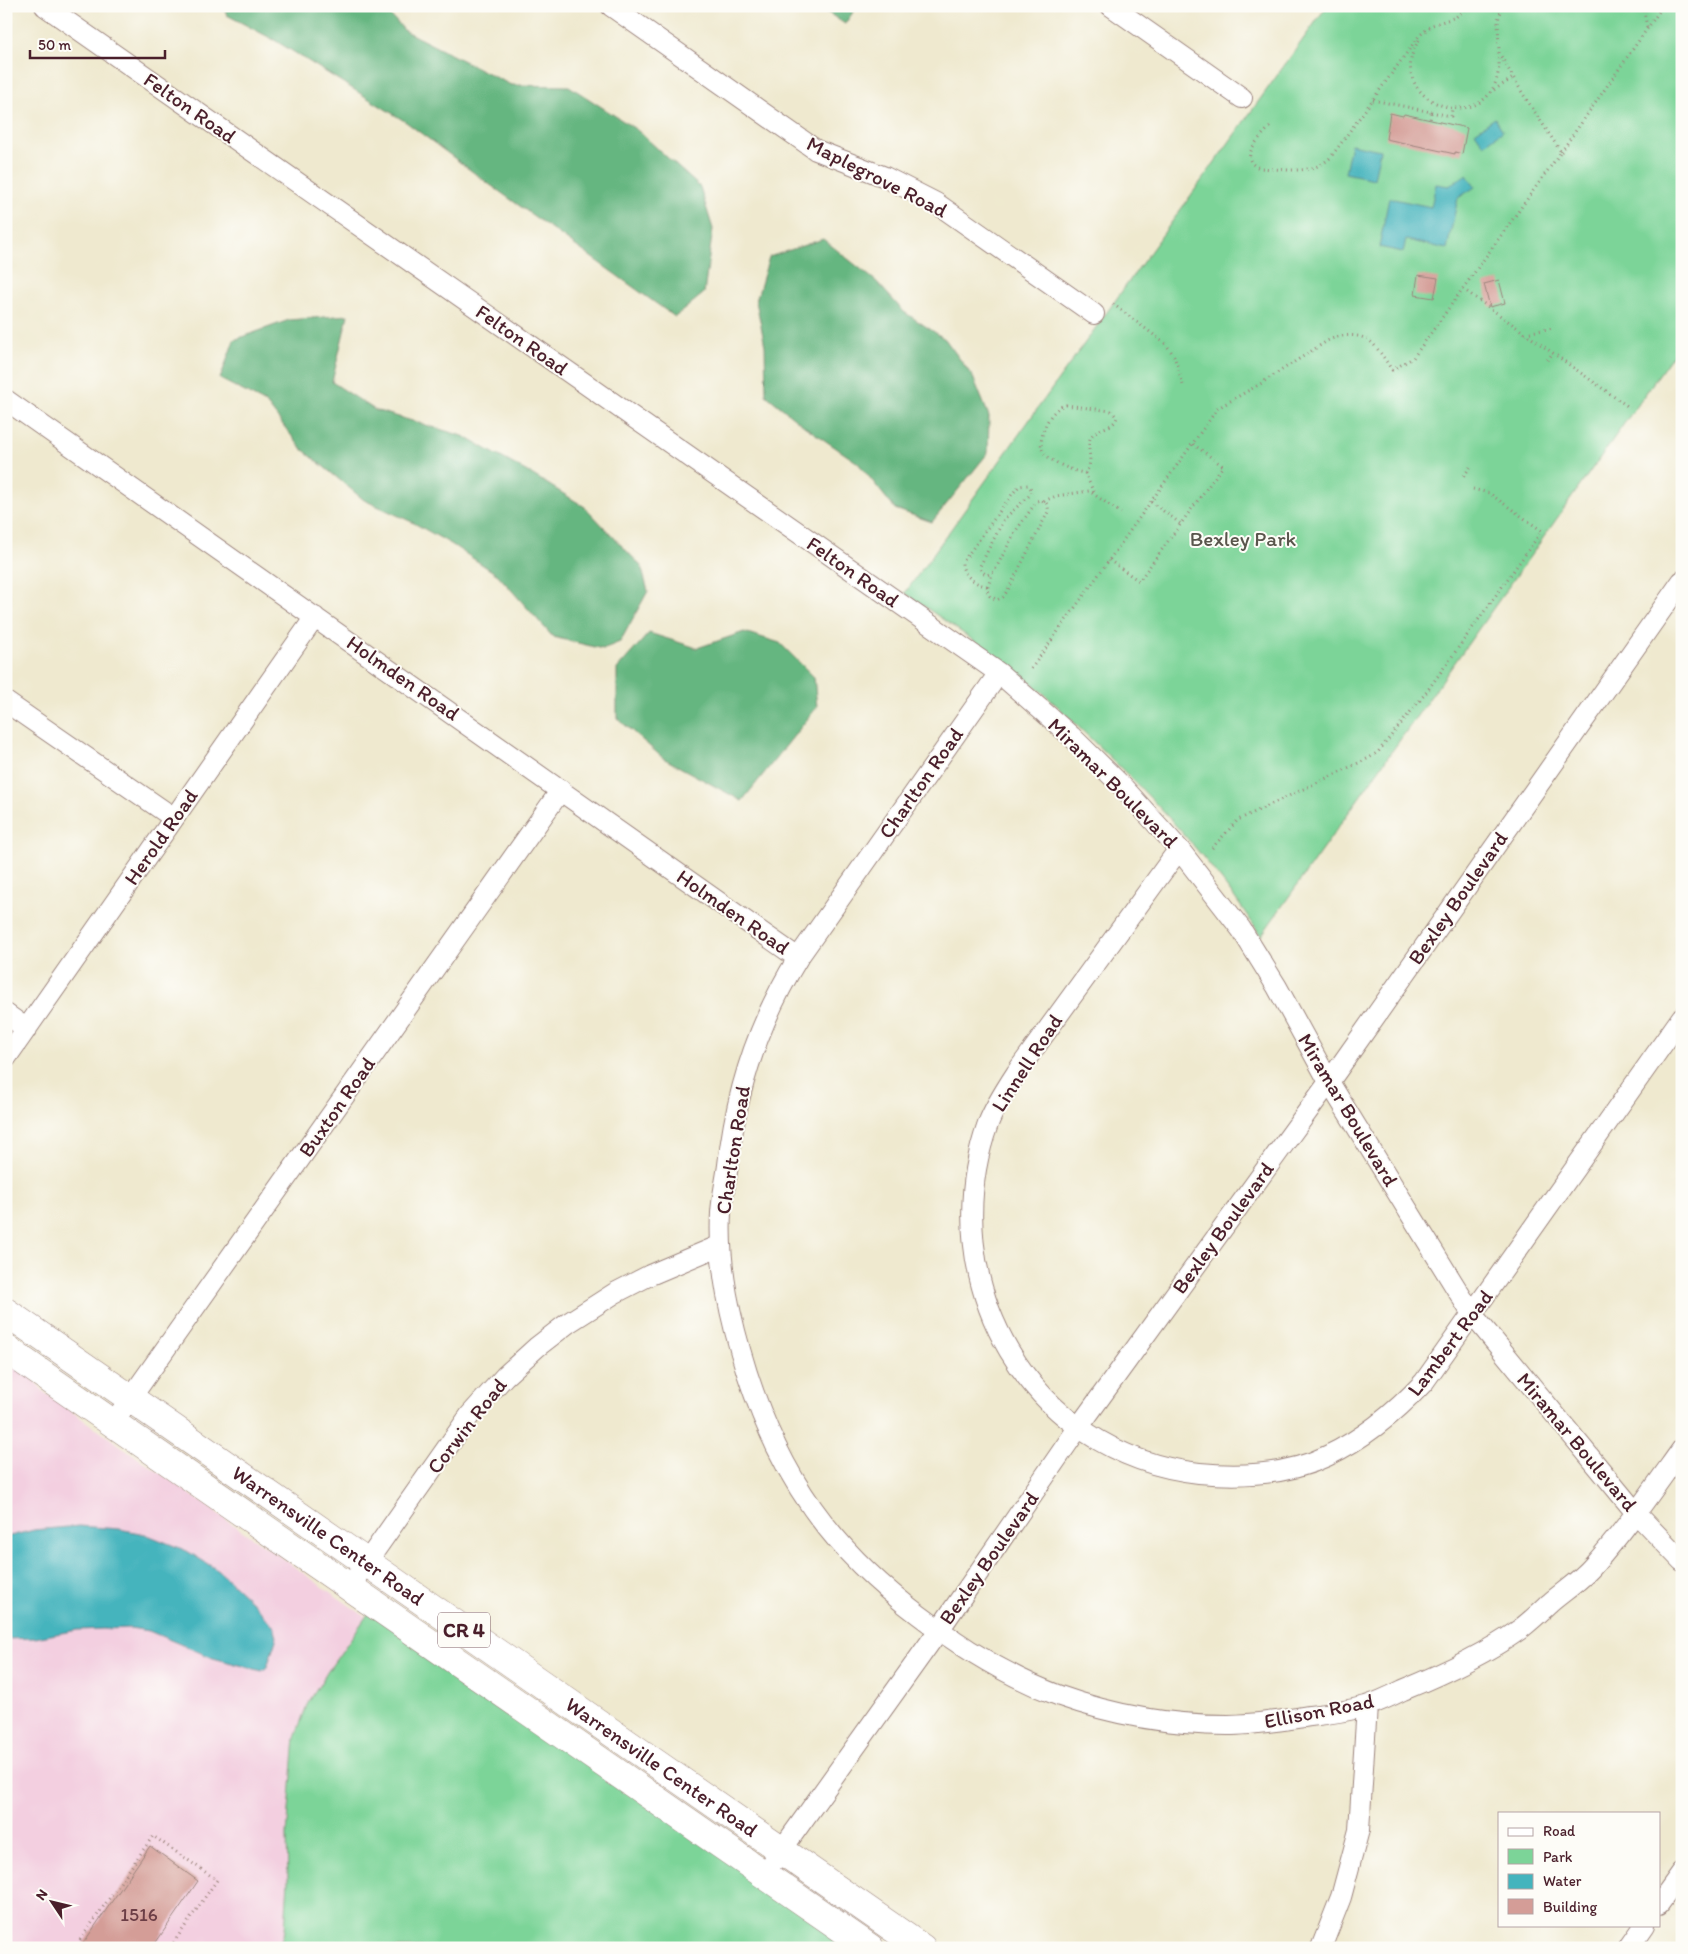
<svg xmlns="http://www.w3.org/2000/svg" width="1688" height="1954" viewBox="0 0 1688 1954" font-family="Itim,sans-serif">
  <rect width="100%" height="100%" fill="#fdfcf7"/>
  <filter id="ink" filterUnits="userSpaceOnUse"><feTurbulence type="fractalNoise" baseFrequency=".02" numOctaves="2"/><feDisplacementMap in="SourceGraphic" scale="10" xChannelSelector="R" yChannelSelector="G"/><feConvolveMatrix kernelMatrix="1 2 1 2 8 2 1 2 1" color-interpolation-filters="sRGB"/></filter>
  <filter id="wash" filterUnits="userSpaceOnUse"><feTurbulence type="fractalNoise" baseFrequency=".0096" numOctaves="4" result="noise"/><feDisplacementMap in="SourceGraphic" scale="20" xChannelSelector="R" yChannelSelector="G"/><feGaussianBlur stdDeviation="1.12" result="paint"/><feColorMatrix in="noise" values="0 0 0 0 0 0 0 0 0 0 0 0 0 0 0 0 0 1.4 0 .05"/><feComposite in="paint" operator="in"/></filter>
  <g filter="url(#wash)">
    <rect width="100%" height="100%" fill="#efe9cf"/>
    <!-- built -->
    <path fill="#f3cfe0" d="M6,1349L45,1393L366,1617L328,1671L307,1705L295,1737L287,1835L288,1880L285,1930L278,1948H6Z"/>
    <!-- green -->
    <path fill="#7cd498" stroke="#637a62" d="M1327,6H1682V342L1261,936C1214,863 1156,801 1093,741C1071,720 1050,697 1026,679C987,649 945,621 905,593Z
      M375,1604L870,1948H278L285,1930L288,1880L287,1835L295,1737L307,1705L328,1671Z"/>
    <!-- forest -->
    <path fill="#65b680" stroke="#586a56" d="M223,6H382L405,31L511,85L569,86L637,130L700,187L713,229L704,293L675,317L489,184L406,122L276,41L227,15Z
      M818,6H857L845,24Z
      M823,239L877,282L904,312L945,339L973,377L989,416L988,453L932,522L895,509L858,463L804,426L766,395L765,346L756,301L769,257Z
      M348,315L332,382L375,410L463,436L533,475L585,507L641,566L648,591L620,642L603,649L553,637L498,575L451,544L412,522L364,500L301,448L266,403L220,379L234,340L289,320Z
      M744,632L780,643L814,677L817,707L742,801L663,758L617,718V669L649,633L697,648Z"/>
    <!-- water -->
    <path fill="#44b4bd" stroke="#476a74" d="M1495,118L1503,131L1484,145L1475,132Z
      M1351,144L1380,150L1374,179L1345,173Z
      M1467,175L1475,187L1458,198L1447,249L1406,240L1403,252L1379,247L1389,198L1431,207L1436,184L1449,186Z
      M79,1526L119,1529L145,1534L187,1551L219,1571L255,1605L274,1627L277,1637L267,1667L262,1671L213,1658L149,1631L130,1628L77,1630L35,1638L6,1639V1537L34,1530Z"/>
    <g id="blocks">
      <!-- building -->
      <path fill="#d49d97" d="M1390,113L1403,116L1404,114L1467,128L1462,154L1455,152V154L1386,139Z
        M1418,275L1438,278L1434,298L1415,295Z
        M1499,280L1505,303L1490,307L1484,284Z
        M150,1846L198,1881L152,1948H80Z"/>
    </g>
  </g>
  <g filter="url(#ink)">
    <use href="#blocks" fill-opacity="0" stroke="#9c847d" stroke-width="1"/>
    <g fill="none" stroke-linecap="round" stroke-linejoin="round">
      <!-- minor casing -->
      <g stroke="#9c847d" stroke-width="22">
        <path id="minor" d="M45,6L999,673L1071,736L1123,787L1179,849L1241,929L1277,987L1329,1082L1472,1314L1636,1513L1682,1561
          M611,6L816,150L885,177L936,203L1094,314
          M1111,6L1242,98
          M6,400L798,958
          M999,673L798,958C759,1021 736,1090 728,1165C726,1181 722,1197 721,1213C718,1267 731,1322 747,1373C781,1478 831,1549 919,1615C962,1648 1009,1677 1060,1696C1113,1715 1172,1725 1228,1725C1255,1725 1283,1720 1310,1716C1328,1714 1348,1711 1366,1706C1379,1702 1391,1696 1403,1690C1442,1674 1485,1654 1519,1630C1530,1622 1540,1612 1550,1603C1564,1591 1581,1580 1593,1566C1626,1529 1654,1488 1682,1449
          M6,702L174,818
          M1179,849L1019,1069C1008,1086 995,1105 988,1124C932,1281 1030,1455 1199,1473C1242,1477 1288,1475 1327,1456C1365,1438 1396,1412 1424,1382L1682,1017
          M6,1014L27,1029
          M6,1058L315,617
          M113,1423L561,790
          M350,1586L470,1415L505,1376L537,1347L568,1323L615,1293L650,1275L721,1245
          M773,1862L939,1630L1078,1428L1329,1082L1682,581
          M1659,1904L1682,1872
          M1321,1948L1341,1897L1359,1830L1367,1706
          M1628,1948L1644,1925"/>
      </g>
      <!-- primary casing -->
      <g stroke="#9c847d" stroke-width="29">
        <g id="primary">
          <path id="s1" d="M6,1312L922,1948"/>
          <path d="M6,1349L870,1948"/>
        </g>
      </g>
      <!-- path -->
      <path stroke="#9c847d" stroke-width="3" stroke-dasharray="1 4" stroke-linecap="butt" d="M1643,6L1647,27
        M1419,40C1377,106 1504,146 1499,55
        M1494,90L1513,78
        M1373,100L1431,112L1430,120
        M1431,112L1451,116L1452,109
        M1270,127C1260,137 1236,160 1260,168C1285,169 1312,176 1331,157L1419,36L1432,25L1456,17L1469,6
        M1561,152L1663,6
        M1463,289L1630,408
        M1113,304L1166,344L1174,356L1184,388
        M1525,333L1554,328
        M1547,360L1553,353
        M1066,405L1111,411L1117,417C1114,430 1095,426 1090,439C1086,450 1095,462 1085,473C1074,472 1045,460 1042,449C1038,435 1051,407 1066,405Z
        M1085,473L1094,493
        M1464,476L1470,467
        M1044,501L1056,496L1089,491L1121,513
        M1151,502L1181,524
        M1109,560L1139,581L1223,466L1193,444
        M987,586C976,585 962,575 962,563L1010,497L1019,486L1028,485L1032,490L1031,494L1004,519L980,566L981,571L987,575L994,572L1015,532L1037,501L1041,500C1047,502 1049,506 1048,512L1008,590L1003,597L997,600L990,596L987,590L992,574
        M1031,669L1218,408L1260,384L1327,341C1340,334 1362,332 1373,344C1380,351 1386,361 1392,370L1413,358L1561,152L1523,94L1499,53L1498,20L1503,6
        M1212,848L1238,820L1369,758L1378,752L1425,694L1542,531L1489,493L1473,489
        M80,1940L153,1836L217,1880L170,1948"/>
      <!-- minor -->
      <use href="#minor" stroke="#fff" stroke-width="20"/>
      <!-- primary -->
      <use href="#primary" stroke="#fff" stroke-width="28"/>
    </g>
  </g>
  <g text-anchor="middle" stroke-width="4" stroke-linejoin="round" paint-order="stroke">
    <!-- number labels -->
    <g font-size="19" fill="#6c3e46">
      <text x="139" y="1921">1516</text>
    </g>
    <!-- shield labels -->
    <rect fill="#fdfcf7" stroke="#806168" stroke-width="1" x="438" y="1612.5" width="52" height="35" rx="4"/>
    <g font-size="20" font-weight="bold" fill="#4a1f2b">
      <text x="464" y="1637">CR 4</text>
    </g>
    <!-- street labels -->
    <g font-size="21" fill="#4a1f2b" stroke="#fdfcf7">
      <text transform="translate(190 108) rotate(35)" y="7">Felton Road</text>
      <text transform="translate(877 177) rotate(27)" y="7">Maplegrove Road</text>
      <text transform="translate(522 340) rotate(35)" y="7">Felton Road</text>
      <text transform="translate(853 572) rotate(35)" y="7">Felton Road</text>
      <text transform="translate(403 678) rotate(35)" y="7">Holmden Road</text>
      <text transform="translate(921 783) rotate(-55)" y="7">Charlton Road</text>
      <text transform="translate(1113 783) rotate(45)" y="7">Miramar Boulevard</text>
      <text transform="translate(161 837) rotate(-55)" y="7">Herold Road</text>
      <text transform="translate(1458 898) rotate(-55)" y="7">Bexley Boulevard</text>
      <text transform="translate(733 912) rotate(35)" y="7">Holmden Road</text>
      <text transform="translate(1027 1063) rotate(-57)" y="7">Linnell Road</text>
      <text transform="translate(337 1107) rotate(-55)" y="7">Buxton Road</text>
      <text transform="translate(1348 1110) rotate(59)" y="7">Miramar Boulevard</text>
      <text transform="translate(733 1150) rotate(-81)" y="7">Charlton Road</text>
      <text transform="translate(1223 1228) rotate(-54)" y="7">Bexley Boulevard</text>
      <text transform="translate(1450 1343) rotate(-53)" y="7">Lambert Road</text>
      <text transform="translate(467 1426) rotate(-52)" y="7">Corwin Road</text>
      <text transform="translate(1577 1442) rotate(50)" y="7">Miramar Boulevard</text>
      <text dy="7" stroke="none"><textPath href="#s1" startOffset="392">Warrensville Center Road</textPath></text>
      <text transform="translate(989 1558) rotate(-55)" y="7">Bexley Boulevard</text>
      <text transform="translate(1319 1711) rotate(-11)" y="7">Ellison Road</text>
      <text dy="7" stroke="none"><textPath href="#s1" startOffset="798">Warrensville Center Road</textPath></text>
    </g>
    <!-- park labels -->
    <g font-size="21" fill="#59554c" stroke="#fdfcf7">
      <text x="1243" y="546">Bexley Park</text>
    </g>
  </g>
  <!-- margin -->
  <rect width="1688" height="1954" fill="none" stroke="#fdfcf7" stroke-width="25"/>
  <!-- legend -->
  <rect x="1498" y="1812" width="162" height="115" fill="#fdfcf7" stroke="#b5a4a5"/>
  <rect x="1508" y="1828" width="25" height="8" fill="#ffffff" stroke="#b5a4a5"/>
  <text x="1543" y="1836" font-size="15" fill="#4a1f2b">Road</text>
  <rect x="1508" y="1849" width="25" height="15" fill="#7cd498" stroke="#b5a4a5"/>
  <text x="1543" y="1862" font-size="15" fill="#4a1f2b">Park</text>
  <rect x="1508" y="1874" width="25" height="15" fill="#44b4bd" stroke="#b5a4a5"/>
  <text x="1543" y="1886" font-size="15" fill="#4a1f2b">Water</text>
  <rect x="1508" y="1899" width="25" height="15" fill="#d49d97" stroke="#b5a4a5"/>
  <text x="1543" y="1912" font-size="15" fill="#4a1f2b">Building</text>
  <!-- north arrow -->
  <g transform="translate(52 1902) rotate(305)" stroke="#fdfcf7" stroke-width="4" paint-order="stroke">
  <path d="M0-4L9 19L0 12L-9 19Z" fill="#4a1f2b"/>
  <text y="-8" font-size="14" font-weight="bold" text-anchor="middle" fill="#4a1f2b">N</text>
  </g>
  <!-- scale -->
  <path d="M30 50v8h135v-8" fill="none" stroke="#4a1f2b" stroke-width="2.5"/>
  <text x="38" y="50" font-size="15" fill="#4a1f2b" stroke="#fdfcf7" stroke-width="4" paint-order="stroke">50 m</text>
</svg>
